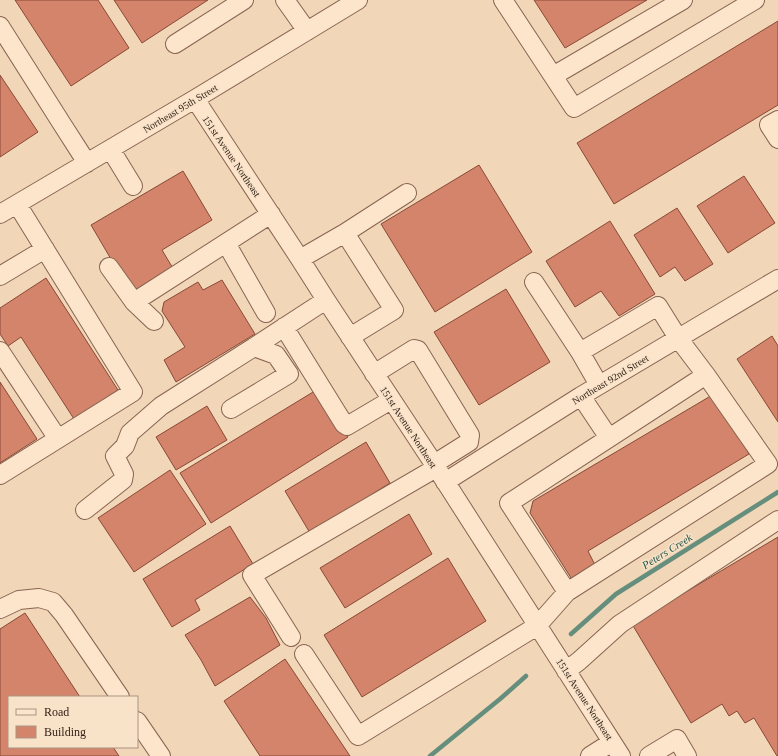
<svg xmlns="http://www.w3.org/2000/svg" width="778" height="756" viewBox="0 0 778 756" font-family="Georgia,serif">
  <rect width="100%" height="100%" fill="#f1d6b8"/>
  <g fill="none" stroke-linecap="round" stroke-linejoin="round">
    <!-- stream -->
    <path stroke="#658e7d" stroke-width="4.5" d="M571,634L616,594L778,492
      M430,756L500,699L526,676"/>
  </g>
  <!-- building -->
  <path fill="#d3846a" stroke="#894936" d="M15,0H98L129,48L71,86Z
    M114,0H208L142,43Z
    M534,0H647L565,48Z
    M778,21V105L614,204L577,143Z
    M0,75L38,132L0,157Z
    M479,165L532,252L435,312L381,224Z
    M183,171L212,220L162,250L174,270L132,295L91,225Z
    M744,176L775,223L728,253L697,206Z
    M677,208L713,264L685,281L675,267L660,277L634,235Z
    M610,221L655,294L619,316L601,291L575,307L546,261Z
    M46,278L118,390L74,419L21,337L8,346L0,334V308Z
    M222,280L255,334L176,382L164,360L185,347L162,311L164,302L198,282L203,290Z
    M506,289L550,362L479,405L434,332Z
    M772,336L778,346V422L737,359Z
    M0,382L37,439L0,463Z
    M318,389L348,437L211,523L180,473Z
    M714,394L749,454L588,551L596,567L573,581L530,513L533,501Z
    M207,406L227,440L176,470L156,437Z
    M366,442L390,483L310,533L285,491Z
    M170,470L206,524L134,572L98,518Z
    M409,514L432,554L345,608L320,568Z
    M230,526L253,564L195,600L200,610L172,627L143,579Z
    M778,537V756H777L754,718L745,723L737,711L729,716L722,704L691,723L632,624Z
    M448,558L486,621L362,697L324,635Z
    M250,597L266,618L280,645L215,686L201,660L185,635Z
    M25,613L80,697H9V747H113L119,756H0V629Z
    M285,659L350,756H260L224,701Z"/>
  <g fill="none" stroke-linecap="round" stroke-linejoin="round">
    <!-- minor casing -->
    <g stroke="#886552" stroke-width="20">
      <path id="minor" d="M285,0L307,31
        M503,0L574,108L755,0
        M0,26L62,124L87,163
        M175,44L244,0
        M553,76L683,0
        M195,99L300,259L326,300L434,464L621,756
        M778,120L769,125L778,139
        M111,150L133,186
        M0,214L195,99L358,0
        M345,233L407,193
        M226,243L266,313
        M300,259L345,233L394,310L350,337
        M109,267L134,302L154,321
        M0,276L45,249
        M134,302L271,214
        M284,327L344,424L347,426L391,400
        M0,351L58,439
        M580,352L599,385
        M374,374L414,349L418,350L470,435L469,442L434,464
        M581,396L609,438
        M231,409L289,374L276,355L254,347L326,300
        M0,475L133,392L17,204
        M445,482L581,396L778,279
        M85,510L123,480L124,474L115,456L125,446L130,433L161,406L254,347
        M567,592L509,503L706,375
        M0,609L19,600L39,598L53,602L64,615L120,697
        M291,637L252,575L436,468
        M304,654L358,736L537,626L567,592L768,464L706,375L678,338L658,306L580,352L534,282
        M566,671L579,661L620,624L778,520
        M137,721L161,756
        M590,756L612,742
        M649,756L677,739L687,756"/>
    </g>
    <!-- minor -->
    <use href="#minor" stroke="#fce5cb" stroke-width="18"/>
  </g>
  <g text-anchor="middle" stroke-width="3" stroke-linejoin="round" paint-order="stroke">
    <!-- street labels -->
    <g font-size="10" fill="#352219" stroke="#f8e2c8">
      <text transform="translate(180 108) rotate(-31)" y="4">Northeast 95th Street</text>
      <text transform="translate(232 156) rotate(56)" y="4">151st Avenue Northeast</text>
      <text transform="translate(610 379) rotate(-31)" y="4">Northeast 92nd Street</text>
      <text transform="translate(409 427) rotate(57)" y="4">151st Avenue Northeast</text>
      <text transform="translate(585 699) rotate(57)" y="4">151st Avenue Northeast</text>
    </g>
    <!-- water labels -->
    <g font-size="11" font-style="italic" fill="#26574b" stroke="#f8e2c8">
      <text transform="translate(667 551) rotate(-32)" y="4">Peters Creek</text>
    </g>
  </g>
  <!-- legend -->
  <rect x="8" y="696" width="130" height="52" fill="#f8e2c8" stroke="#aa9582"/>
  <rect x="16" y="709" width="20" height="6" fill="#fce5cb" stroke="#aa9582"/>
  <text x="44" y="716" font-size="12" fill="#352219">Road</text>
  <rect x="16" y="726" width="20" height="12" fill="#d3846a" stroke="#aa9582"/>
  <text x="44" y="736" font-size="12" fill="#352219">Building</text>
</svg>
